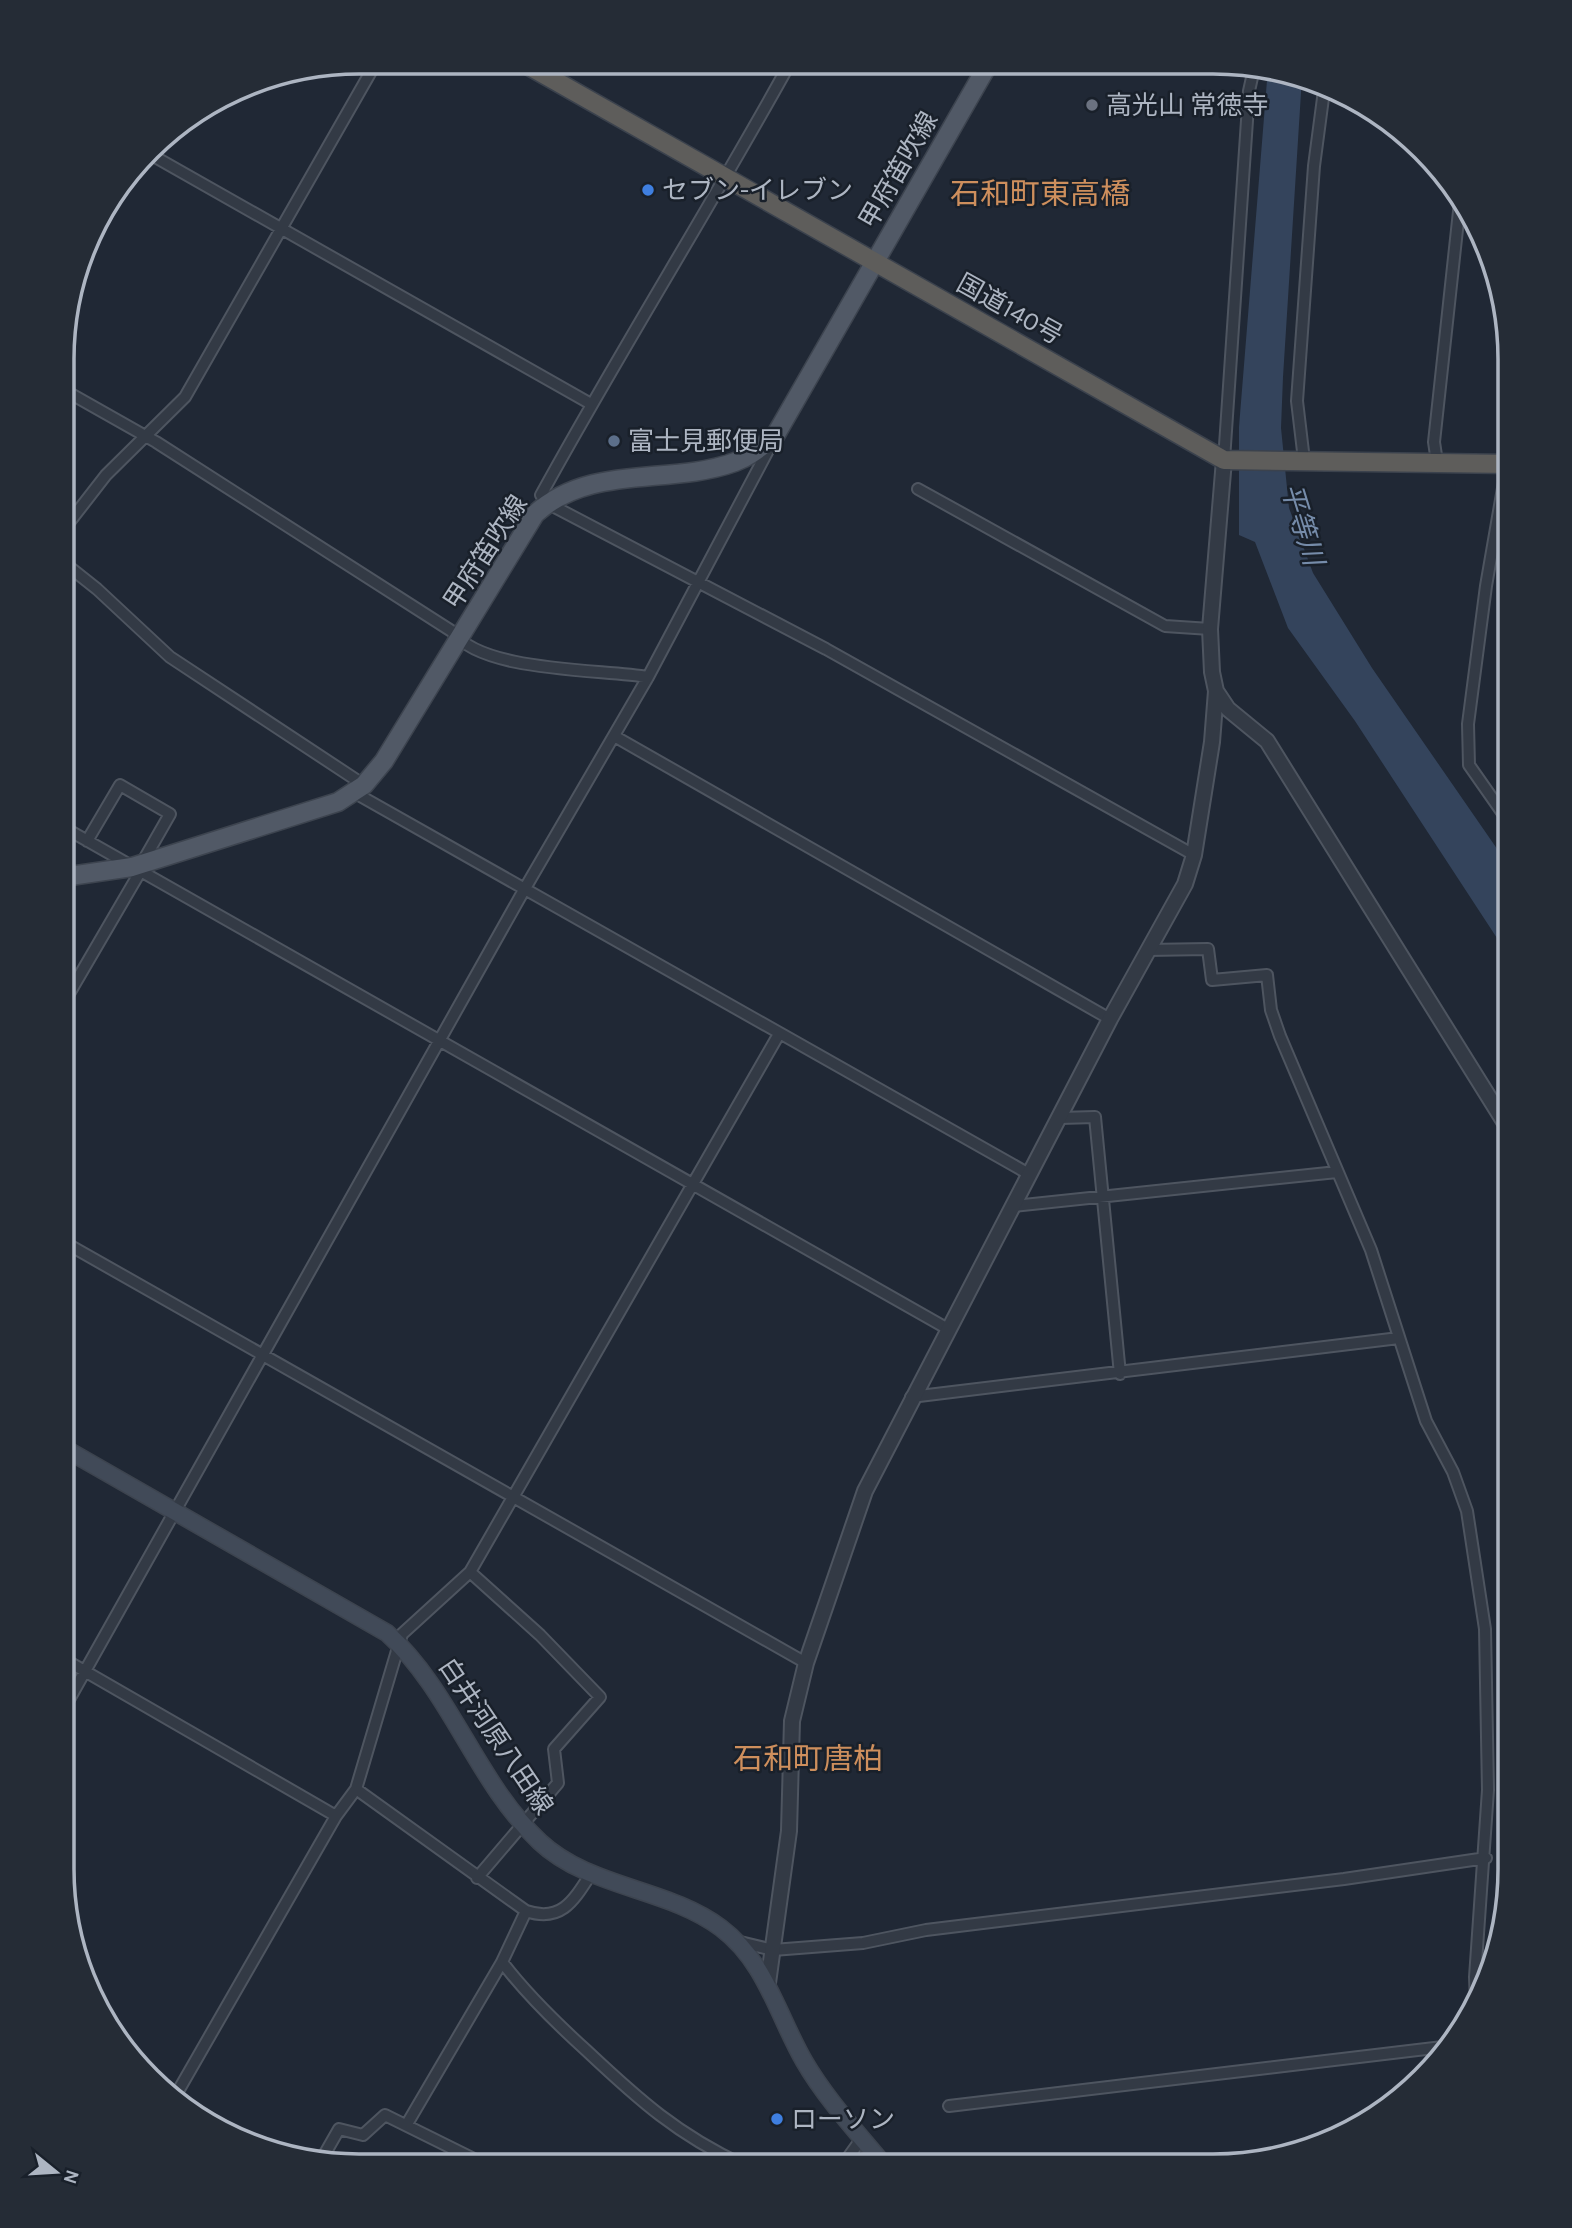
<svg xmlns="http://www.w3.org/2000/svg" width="1572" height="2228" viewBox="0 0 1572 2228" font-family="Karla,'Noto Sans JP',sans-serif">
  <rect width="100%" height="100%" fill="#202835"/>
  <!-- water -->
  <path fill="#34445c" d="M1268,68L1302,77L1283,377L1281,428L1289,508L1313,573L1372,668L1511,869L1510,958L1355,721L1288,628L1255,542L1239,535V427Z"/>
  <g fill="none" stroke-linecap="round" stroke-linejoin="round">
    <!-- minor casing -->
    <g stroke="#4e5560" stroke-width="14">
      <path id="minor" d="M790,63C710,208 621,349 541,495L547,503L826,649L1194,855
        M148,153L591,404
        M64,390L156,442L453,632C482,672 599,669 648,677
        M1224,460L1249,91L1255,64
        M1304,460L1297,401L1314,166L1325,83
        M1437,462L1434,442L1460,202
        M918,489L1165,626L1210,629
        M64,529L106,475L185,397L377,61
        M63,562L97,589L170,657L364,785
        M614,736L1110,1019
        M355,793L1029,1174
        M1511,825L1469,765L1468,724L1486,586L1511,442
        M63,827L948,1329
        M87,841L120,785L170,814L142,863
        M1147,950L1208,949L1212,980L1267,975L1271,1010L1280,1036L1371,1250L1426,1421L1453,1472L1467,1511L1485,1629L1488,1790L1475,1977L1476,2003
        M63,1004L140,872
        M1060,1118L1095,1117L1120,1374
        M1013,1206L1337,1172
        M62,1241L806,1663
        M911,1397L1399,1338
        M470,1572L540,1635L600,1697L554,1749L558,1783L477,1878
        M62,1658L336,1816
        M62,1712L524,890L648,677L773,441
        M356,1789L526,1911C562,1923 574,1900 592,1872
        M736,1941L773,1950L863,1943L926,1930L1344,1879L1486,1858
        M502,1962C527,1995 556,2023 587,2051C639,2100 678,2135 743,2165
        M173,2100L336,1816L356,1789L402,1634L470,1572L779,1034
        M949,2106L1451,2046
        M407,2124L502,1962L526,1911
        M319,2164L339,2129L363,2135L385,2115L486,2165
        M842,2166L862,2138"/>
    </g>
    <!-- tertiary casing -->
    <g stroke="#4e5560" stroke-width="18">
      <path id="tertiary" d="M1216,691L1228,709L1267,741L1510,1131
        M768,1983L789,1831L792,1721L806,1663L865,1491L1110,1019L1185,884L1194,855L1212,742L1216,691L1212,672L1210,629L1224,460"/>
    </g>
    <!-- secondary casing -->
    <g stroke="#3d444f" stroke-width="19">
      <path id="secondary" d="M62,1447L387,1633C452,1692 476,1782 540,1842C589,1888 668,1888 721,1928C766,1962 777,2014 804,2061C826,2099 857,2132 885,2166"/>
    </g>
    <!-- primary casing -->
    <g stroke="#3d444f" stroke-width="21">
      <path id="primary" d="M63,877L132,867L338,802L364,785L384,761L535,514C591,463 669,486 735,462C751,456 762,446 775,436L989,63"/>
    </g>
    <!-- trunk casing -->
    <g stroke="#3b424d" stroke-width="21">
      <path id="trunk" d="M522,62L1224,460L1511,464"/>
    </g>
    <!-- minor -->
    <use href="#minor" stroke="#333a45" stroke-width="10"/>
    <!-- tertiary -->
    <use href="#tertiary" stroke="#333a45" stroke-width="14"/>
    <!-- secondary -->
    <use href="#secondary" stroke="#414a58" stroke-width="16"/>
    <!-- primary -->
    <use href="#primary" stroke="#515966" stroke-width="18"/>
    <!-- trunk -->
    <use href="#trunk" stroke="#5e5d5b" stroke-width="18"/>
  </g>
  <!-- markers -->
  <circle fill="#6b7280" stroke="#19202a" stroke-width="2.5" cx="1092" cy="105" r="7"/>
  <g fill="#3f7fe0" stroke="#19202a" stroke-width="2.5">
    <circle cx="648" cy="190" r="7"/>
    <circle cx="777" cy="2119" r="7"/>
  </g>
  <circle fill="#5c6f8a" stroke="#19202a" stroke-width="2.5" cx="614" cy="441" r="7"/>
  <g text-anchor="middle" stroke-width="5" stroke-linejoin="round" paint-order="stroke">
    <!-- poi labels -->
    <g font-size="26" fill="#adb5c2" stroke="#19202a" text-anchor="start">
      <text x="1106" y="114">高光山 常徳寺</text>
      <text x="662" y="199">セブン-イレブン</text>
      <text x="628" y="450">富士見郵便局</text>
      <text x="791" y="2128">ローソン</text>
    </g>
    <!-- street labels -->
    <g font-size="26" fill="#adb5c2" stroke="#19202a">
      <text transform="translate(898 170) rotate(-60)" y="9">甲府笛吹線</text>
      <text transform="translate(1010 309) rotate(29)" y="9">国道140号</text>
      <text transform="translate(485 552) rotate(-57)" y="9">甲府笛吹線</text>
      <text transform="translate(496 1736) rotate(56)" y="9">白井河原八田線</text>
    </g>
    <!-- water labels -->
    <g font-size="28" font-style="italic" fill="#768caa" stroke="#19202a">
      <text transform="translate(1303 524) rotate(73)" y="10">平等川</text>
    </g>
    <!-- quarter labels -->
    <g font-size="30" fill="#ce8f5d" stroke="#19202a">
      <text x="1040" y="204">石和町東高橋</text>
      <text x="808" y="1769">石和町唐柏</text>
    </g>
  </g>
  <!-- crop -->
  <path d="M0 0H1572V2228H0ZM359 74H1213A285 285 0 0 1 1498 359V1869A285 285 0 0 1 1213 2154H359A285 285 0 0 1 74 1869V359A285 285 0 0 1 359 74Z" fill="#252c36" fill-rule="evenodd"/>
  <path fill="none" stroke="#adb5c2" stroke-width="3.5" d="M359 74H1213A285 285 0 0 1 1498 359V1869A285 285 0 0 1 1213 2154H359A285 285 0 0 1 74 1869V359A285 285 0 0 1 359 74Z"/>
  <!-- north arrow -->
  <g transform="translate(56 2172) rotate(108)" stroke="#19202a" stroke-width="5" paint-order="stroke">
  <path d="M0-5L12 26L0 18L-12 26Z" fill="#adb5c2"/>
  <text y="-10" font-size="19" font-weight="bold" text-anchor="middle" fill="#adb5c2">N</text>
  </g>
</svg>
